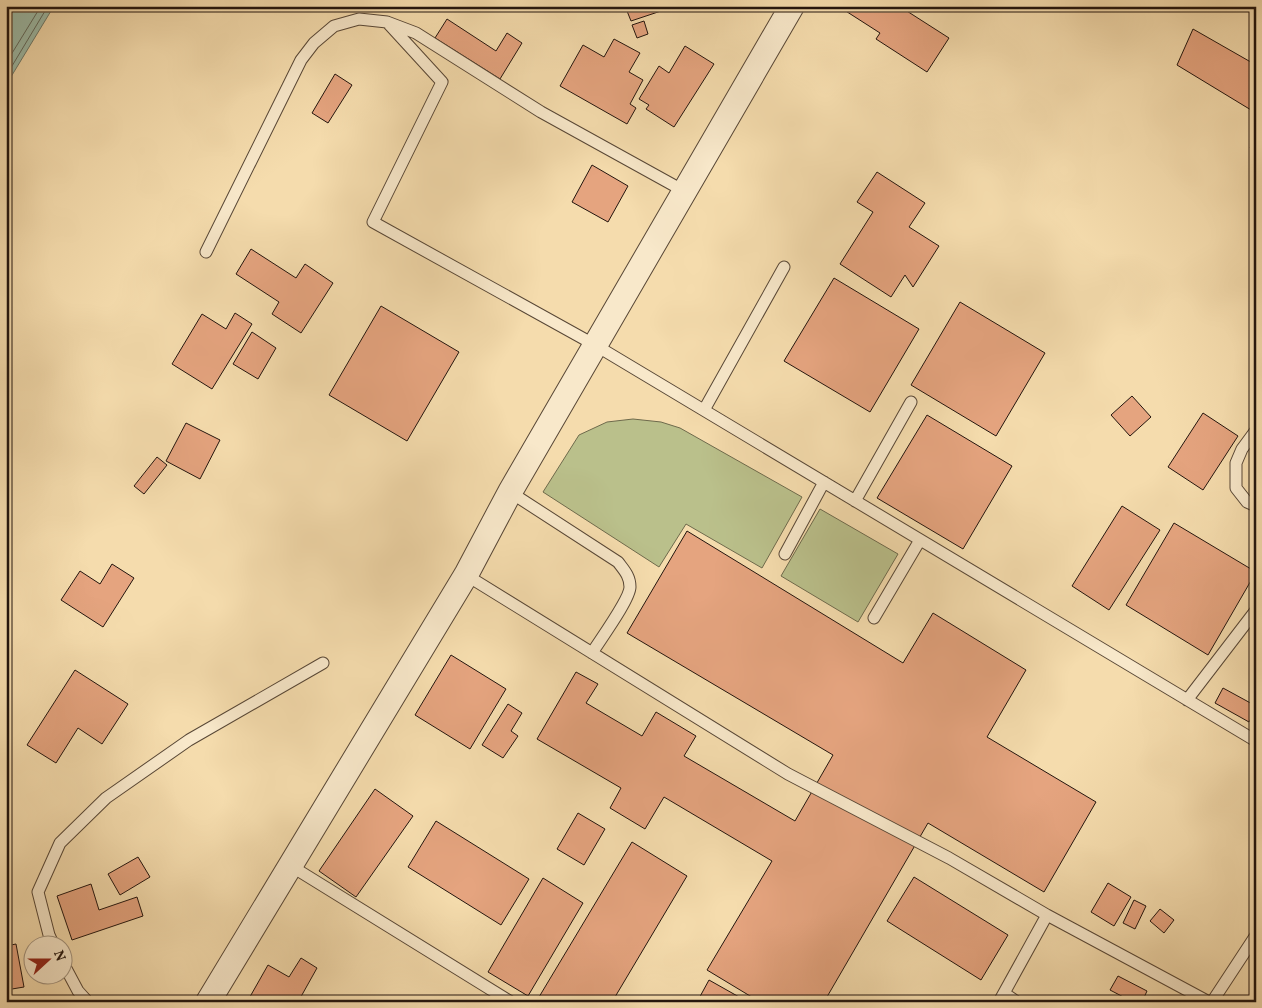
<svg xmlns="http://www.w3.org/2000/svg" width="1262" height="1008" viewBox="0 0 1262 1008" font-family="Vollkorn,serif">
  <rect width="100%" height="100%" fill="#f5dcad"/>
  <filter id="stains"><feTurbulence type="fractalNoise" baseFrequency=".004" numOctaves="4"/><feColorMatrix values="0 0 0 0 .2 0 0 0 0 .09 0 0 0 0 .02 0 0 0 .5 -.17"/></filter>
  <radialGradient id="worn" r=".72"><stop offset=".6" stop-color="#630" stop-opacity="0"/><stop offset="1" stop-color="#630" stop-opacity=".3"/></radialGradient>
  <!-- green -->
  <path fill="#bac08b" stroke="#6e6a4c" d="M633,419L661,422L680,428L802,497L762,568L686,524L659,567L543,492L579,435L607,422Z
    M820,509L898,554L858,622L781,576Z"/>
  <!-- water -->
  <path fill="#9cbca9" stroke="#6c796b" d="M6,6H54L6,85Z"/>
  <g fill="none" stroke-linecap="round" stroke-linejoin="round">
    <!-- shore -->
    <path stroke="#60685c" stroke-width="1" d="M6,63L41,6
      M6,76L48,6"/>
  </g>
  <!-- building -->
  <path fill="#e5a47f" stroke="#23150e" d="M625,6H659L661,11L631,21Z
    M842,6H899L949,38L927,72L876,39L880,33L841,8Z
    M447,19L496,51L507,33L522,43L500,79L435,38Z
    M644,21L648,34L637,38L632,25Z
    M1193,29L1256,65V113L1177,65Z
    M614,39L640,53L629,72L643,80L630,104L636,108L627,124L560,86L583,45L604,57Z
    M685,46L714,64L674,127L646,109L649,105L639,99L659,66L669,73Z
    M335,74L352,85L328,123L312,113Z
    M1256,138V151L1250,148Z
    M592,165L628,186L608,222L572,202Z
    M877,172L925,203L909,227L939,246L913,287L905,275L891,297L840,264L873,212L857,202Z
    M251,249L296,278L305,264L333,283L301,333L272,314L279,302L236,274Z
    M834,278L919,329L870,412L784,361Z
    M960,302L1045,353L996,436L911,385Z
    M381,306L459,352L407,441L329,395Z
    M235,313L252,324L212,389L172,364L202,314L226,329Z
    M252,332L276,348L258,379L233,364Z
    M1132,396L1151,417L1130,436L1111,415Z
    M1203,413L1238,436L1203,490L1168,467Z
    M927,415L1012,466L963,549L877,498Z
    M186,423L220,440L200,479L166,461Z
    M157,457L167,465L144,494L134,486Z
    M1122,506L1160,530L1109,610L1072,586Z
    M1174,523L1256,572L1208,655L1126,605Z
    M687,531L903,663L933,613L1026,670L987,737L1096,802L1044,892L928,823L824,1002H760L707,970L772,861L664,797L645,829L610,808L621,788L537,739L576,672L598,684L586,703L642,736L656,712L696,736L684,756L795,821L833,755L627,633Z
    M112,564L134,578L103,627L61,600L80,571L100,584Z
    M451,655L506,689L470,749L415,715Z
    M75,670L128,704L102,744L78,728L56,763L27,745Z
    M1256,675V686L1250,680Z
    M1223,688L1256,706V709L1249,722L1215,703Z
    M508,704L522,713L511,731L518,736L503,758L482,745Z
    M375,789L413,816L356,897L319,871Z
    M578,813L605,829L584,865L557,849Z
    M436,821L529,879L501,925L408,867Z
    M632,842L687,876L612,1002H546L539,997Z
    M138,857L150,877L120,895L108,874Z
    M914,877L1008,935L981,980L887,921Z
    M543,878L583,903L528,996L488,972Z
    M1108,883L1131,897L1114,926L1091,912Z
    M91,884L99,910L137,897L143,916L72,940L57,896Z
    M1134,900L1146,906L1135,929L1123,923Z
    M1160,909L1174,920L1164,933L1150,921Z
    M16,944L24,987L6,990V946Z
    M301,958L317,968L298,1002H247L268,965L289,977Z
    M1118,976L1147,991L1142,1002H1133L1110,990Z
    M709,980L748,1002H697Z"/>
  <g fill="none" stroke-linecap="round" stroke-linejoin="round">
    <!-- service casing -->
    <g stroke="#584736" stroke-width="13">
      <path id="service" d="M387,22L442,82L373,222L595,345L1256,741
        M206,252L301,60L314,43L334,26L359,19L387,22L416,33L541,112L684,191
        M704,410L784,267
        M1256,430L1242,449L1236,463V488L1247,502L1256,506
        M510,492L618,562C624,570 630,576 630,587C630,599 600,640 592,653
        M855,501L911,402
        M785,554L824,482
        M466,575L788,774L949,858L1047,915L1209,1002
        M874,618L920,540
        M1187,700L1256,610
        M291,866L511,1002
        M54,946L49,935L38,892L60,843L106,798L189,740L323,663
        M62,961L78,991L88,1002
        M1004,993L1017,1002
        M999,1002L1047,915
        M1212,1002L1256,935"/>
    </g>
    <!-- minor casing -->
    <g stroke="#584736" stroke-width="26">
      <path id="minor" d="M208,1002L466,575L510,492L792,6"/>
    </g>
    <!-- service -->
    <use href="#service" stroke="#f8e8ca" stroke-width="11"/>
    <!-- minor -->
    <use href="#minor" stroke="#f8e8ca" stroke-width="24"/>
  </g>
  <!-- margin -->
  <rect width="1262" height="1008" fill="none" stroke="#f5dcad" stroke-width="25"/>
  <rect x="8" y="8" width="1247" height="993" fill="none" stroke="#23150e" stroke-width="2.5"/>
  <rect x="12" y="12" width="1237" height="983" fill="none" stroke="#23150e"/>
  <!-- north arrow -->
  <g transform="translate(48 960) rotate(69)"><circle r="24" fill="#f8e8ca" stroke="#a3947f"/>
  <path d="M0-4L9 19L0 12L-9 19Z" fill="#8f2418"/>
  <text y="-8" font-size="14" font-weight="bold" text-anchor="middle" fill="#23150e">N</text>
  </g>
  <rect width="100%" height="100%" filter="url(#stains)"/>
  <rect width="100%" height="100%" fill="url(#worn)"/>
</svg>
